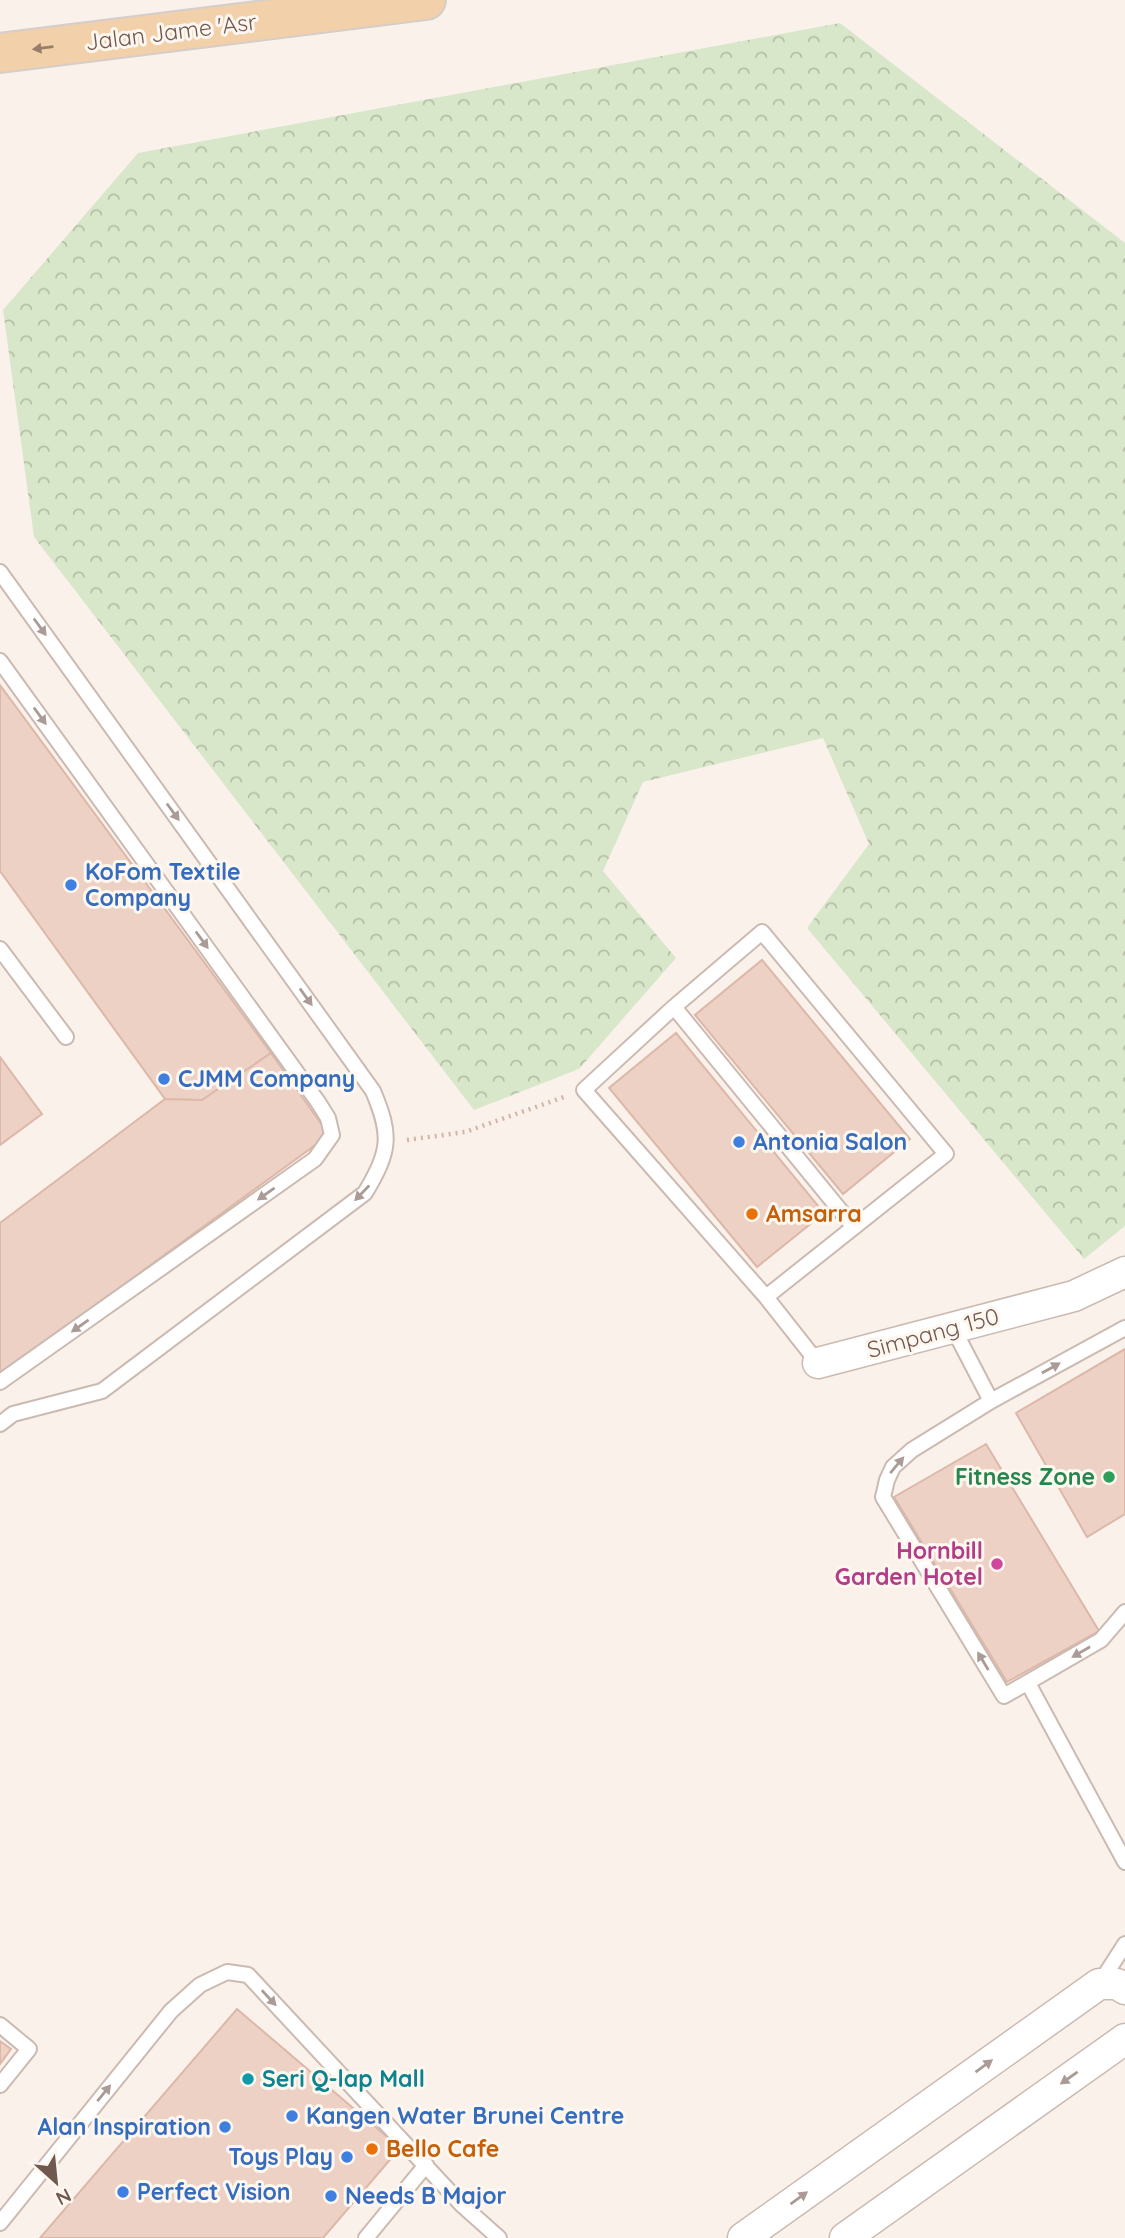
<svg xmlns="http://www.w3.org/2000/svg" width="1125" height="2238" viewBox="0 0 1125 2238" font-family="Quicksand,sans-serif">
  <defs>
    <pattern id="forest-crowns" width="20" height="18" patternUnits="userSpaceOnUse" patternTransform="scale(1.75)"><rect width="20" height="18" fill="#d8e7ca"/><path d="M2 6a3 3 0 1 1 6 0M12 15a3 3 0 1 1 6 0" fill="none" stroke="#b4bea6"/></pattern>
  </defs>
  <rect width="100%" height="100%" fill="#faf2ea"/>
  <!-- forest -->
  <path fill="url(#forest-crowns)" d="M840,23L1125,243V1226L1084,1259L807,928L869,844L823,738L643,782L603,871L676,958L579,1069L474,1110L34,537L3,310L138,153Z"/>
  <!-- building -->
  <path fill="#edd1c5" stroke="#ddb7a7" stroke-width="2" d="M0,685L271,1053L202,1100L165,1099L0,871Z
    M762,960L910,1139L843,1194L695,1015Z
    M676,1033L824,1213L757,1267L609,1088Z
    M271,1053L329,1135L0,1375V1223L165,1099L202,1100Z
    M0,1057L42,1114L0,1145Z
    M1125,1349V1514L1087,1537L1016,1413Z
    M986,1444L1099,1631L1007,1682L894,1497Z
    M237,2009L400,2148L323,2238H40Z
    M0,2041L11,2049L0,2064Z"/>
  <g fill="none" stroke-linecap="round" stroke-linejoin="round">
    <!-- lane casing -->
    <g stroke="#cbbab1" stroke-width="18">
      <path id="lane" d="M0,572L373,1091C392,1136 390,1151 365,1193L102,1391L13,1414L0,1424
        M0,661L318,1102L328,1118L332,1135L315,1159L0,1382
        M0,949L66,1037
        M674,1007L853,1226
        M766,1297L946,1154L762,932L674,1007L584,1090L766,1297L818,1363
        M953,1328L991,1401
        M1125,1328L991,1401L912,1450L893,1467L887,1480L883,1497L1004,1696L1101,1640L1125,1612
        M1028,1683L1125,1862
        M1100,1983L1125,1944
        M0,2025L29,2049L0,2085
        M0,2223L171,2011L200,1985L227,1972L248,1975L462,2205L499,2238
        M366,2238L426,2165"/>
    </g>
    <!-- street casing -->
    <g stroke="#cbbab1" stroke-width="33">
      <path id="street" d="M818,1363L1074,1296L1125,1272
        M743,2238L1099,1984H1117L1125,1989
        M845,2238L1125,2039"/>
    </g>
    <!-- primary casing -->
    <g stroke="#d5cdca" stroke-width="42">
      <path id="primary" d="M0,53L426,0"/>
    </g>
    <!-- path -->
    <path stroke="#d2b4a8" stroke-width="4.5" stroke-dasharray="2 5" stroke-linecap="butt" d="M407,1140L465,1132L564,1097"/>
    <!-- lane -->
    <use href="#lane" stroke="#fff" stroke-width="14"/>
    <!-- street -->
    <use href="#street" stroke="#fff" stroke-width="30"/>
    <!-- primary -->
    <use href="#primary" stroke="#f1d0aa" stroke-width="38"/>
  </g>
  <!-- one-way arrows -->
  <defs><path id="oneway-solid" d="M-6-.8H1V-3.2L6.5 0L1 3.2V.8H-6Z" transform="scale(1.75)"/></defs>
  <use fill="#987d6b" href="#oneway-solid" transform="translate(43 48) rotate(173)"/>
  <g fill="#aa9b96">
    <use href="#oneway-solid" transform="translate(40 627) rotate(54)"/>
    <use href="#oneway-solid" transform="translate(40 716) rotate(54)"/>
    <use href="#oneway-solid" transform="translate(173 812) rotate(54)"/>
    <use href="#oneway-solid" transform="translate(202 940) rotate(54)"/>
    <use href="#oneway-solid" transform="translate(306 997) rotate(54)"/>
    <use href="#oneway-solid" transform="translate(362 1193) rotate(134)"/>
    <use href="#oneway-solid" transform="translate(266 1194) rotate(145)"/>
    <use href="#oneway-solid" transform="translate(80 1326) rotate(145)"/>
    <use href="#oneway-solid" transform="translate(1051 1368) rotate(-29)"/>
    <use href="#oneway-solid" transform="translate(897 1465) rotate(-50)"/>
    <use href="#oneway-solid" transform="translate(1081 1652) rotate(150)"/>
    <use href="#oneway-solid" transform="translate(983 1661) rotate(-121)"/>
    <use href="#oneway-solid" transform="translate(269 1998) rotate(47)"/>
    <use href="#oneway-solid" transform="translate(984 2066) rotate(-36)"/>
    <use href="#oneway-solid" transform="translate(1069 2078) rotate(145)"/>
    <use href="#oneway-solid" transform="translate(104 2093) rotate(-51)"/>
    <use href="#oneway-solid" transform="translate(799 2198) rotate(-36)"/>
  </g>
  <!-- markers -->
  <g fill="#3f7fe0" stroke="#fdf7f0" stroke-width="2.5">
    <circle cx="71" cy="885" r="7"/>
    <circle cx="164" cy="1079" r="7"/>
    <circle cx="739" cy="1142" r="7"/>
    <circle cx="292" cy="2116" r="7"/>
    <circle cx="225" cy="2127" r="7"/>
    <circle cx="347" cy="2157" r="7"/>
    <circle cx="123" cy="2192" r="7"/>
    <circle cx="331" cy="2196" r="7"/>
  </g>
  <g fill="#e8710a" stroke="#fdf7f0" stroke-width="2.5">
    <circle cx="752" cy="1214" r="7"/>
    <circle cx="372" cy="2149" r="7"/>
  </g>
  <circle fill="#2e9e5b" stroke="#fdf7f0" stroke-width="2.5" cx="1109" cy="1477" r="7"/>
  <circle fill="#d1479c" stroke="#fdf7f0" stroke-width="2.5" cx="997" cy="1564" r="7"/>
  <circle fill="#0f9aa8" stroke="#fdf7f0" stroke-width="2.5" cx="248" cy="2079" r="7"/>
  <g text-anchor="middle" stroke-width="6" stroke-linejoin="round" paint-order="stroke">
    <!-- street labels -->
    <g font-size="23" fill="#725950" stroke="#fdf7f0">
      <text transform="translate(171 32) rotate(-7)" y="8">Jalan Jame 'Asr</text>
      <text transform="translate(933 1333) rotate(-15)" y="8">Simpang 150</text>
    </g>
    <!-- shop labels -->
    <g font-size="23" font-weight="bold" fill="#366cbe" stroke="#fdf7f0" text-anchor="start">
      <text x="85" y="880">KoFom Textile<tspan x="85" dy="26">Company</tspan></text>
      <text x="178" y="1087">CJMM Company</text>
      <text x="753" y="1150">Antonia Salon</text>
      <text x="306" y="2124">Kangen Water Brunei Centre</text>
      <text x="211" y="2135" text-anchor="end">Alan Inspiration</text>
      <text x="333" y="2165" text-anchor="end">Toys Play</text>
      <text x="137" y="2200">Perfect Vision</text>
      <text x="345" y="2204">Needs B Major</text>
    </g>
    <!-- food labels -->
    <g font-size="23" font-weight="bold" fill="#c56008" stroke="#fdf7f0" text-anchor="start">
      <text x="766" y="1222">Amsarra</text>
      <text x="386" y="2157">Bello Cafe</text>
    </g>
    <!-- leisure labels -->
    <g font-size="23" font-weight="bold" fill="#27864d" stroke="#fdf7f0" text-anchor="end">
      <text x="1095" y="1485">Fitness Zone</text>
    </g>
    <!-- hotel labels -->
    <g font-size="23" font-weight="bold" fill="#b23c85" stroke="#fdf7f0" text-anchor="end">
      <text x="983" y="1559">Hornbill<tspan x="983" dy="26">Garden Hotel</tspan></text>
    </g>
    <!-- culture labels -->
    <g font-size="23" font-weight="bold" fill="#0d838f" stroke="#fdf7f0" text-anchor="start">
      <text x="262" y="2087">Seri Q-lap Mall</text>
    </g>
  </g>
  <!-- north arrow -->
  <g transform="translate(56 2182) rotate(153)" stroke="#fdf7f0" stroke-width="5" paint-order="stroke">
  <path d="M0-5L12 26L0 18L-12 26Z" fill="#725950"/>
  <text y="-10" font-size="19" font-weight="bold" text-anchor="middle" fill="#725950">N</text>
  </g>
</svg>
